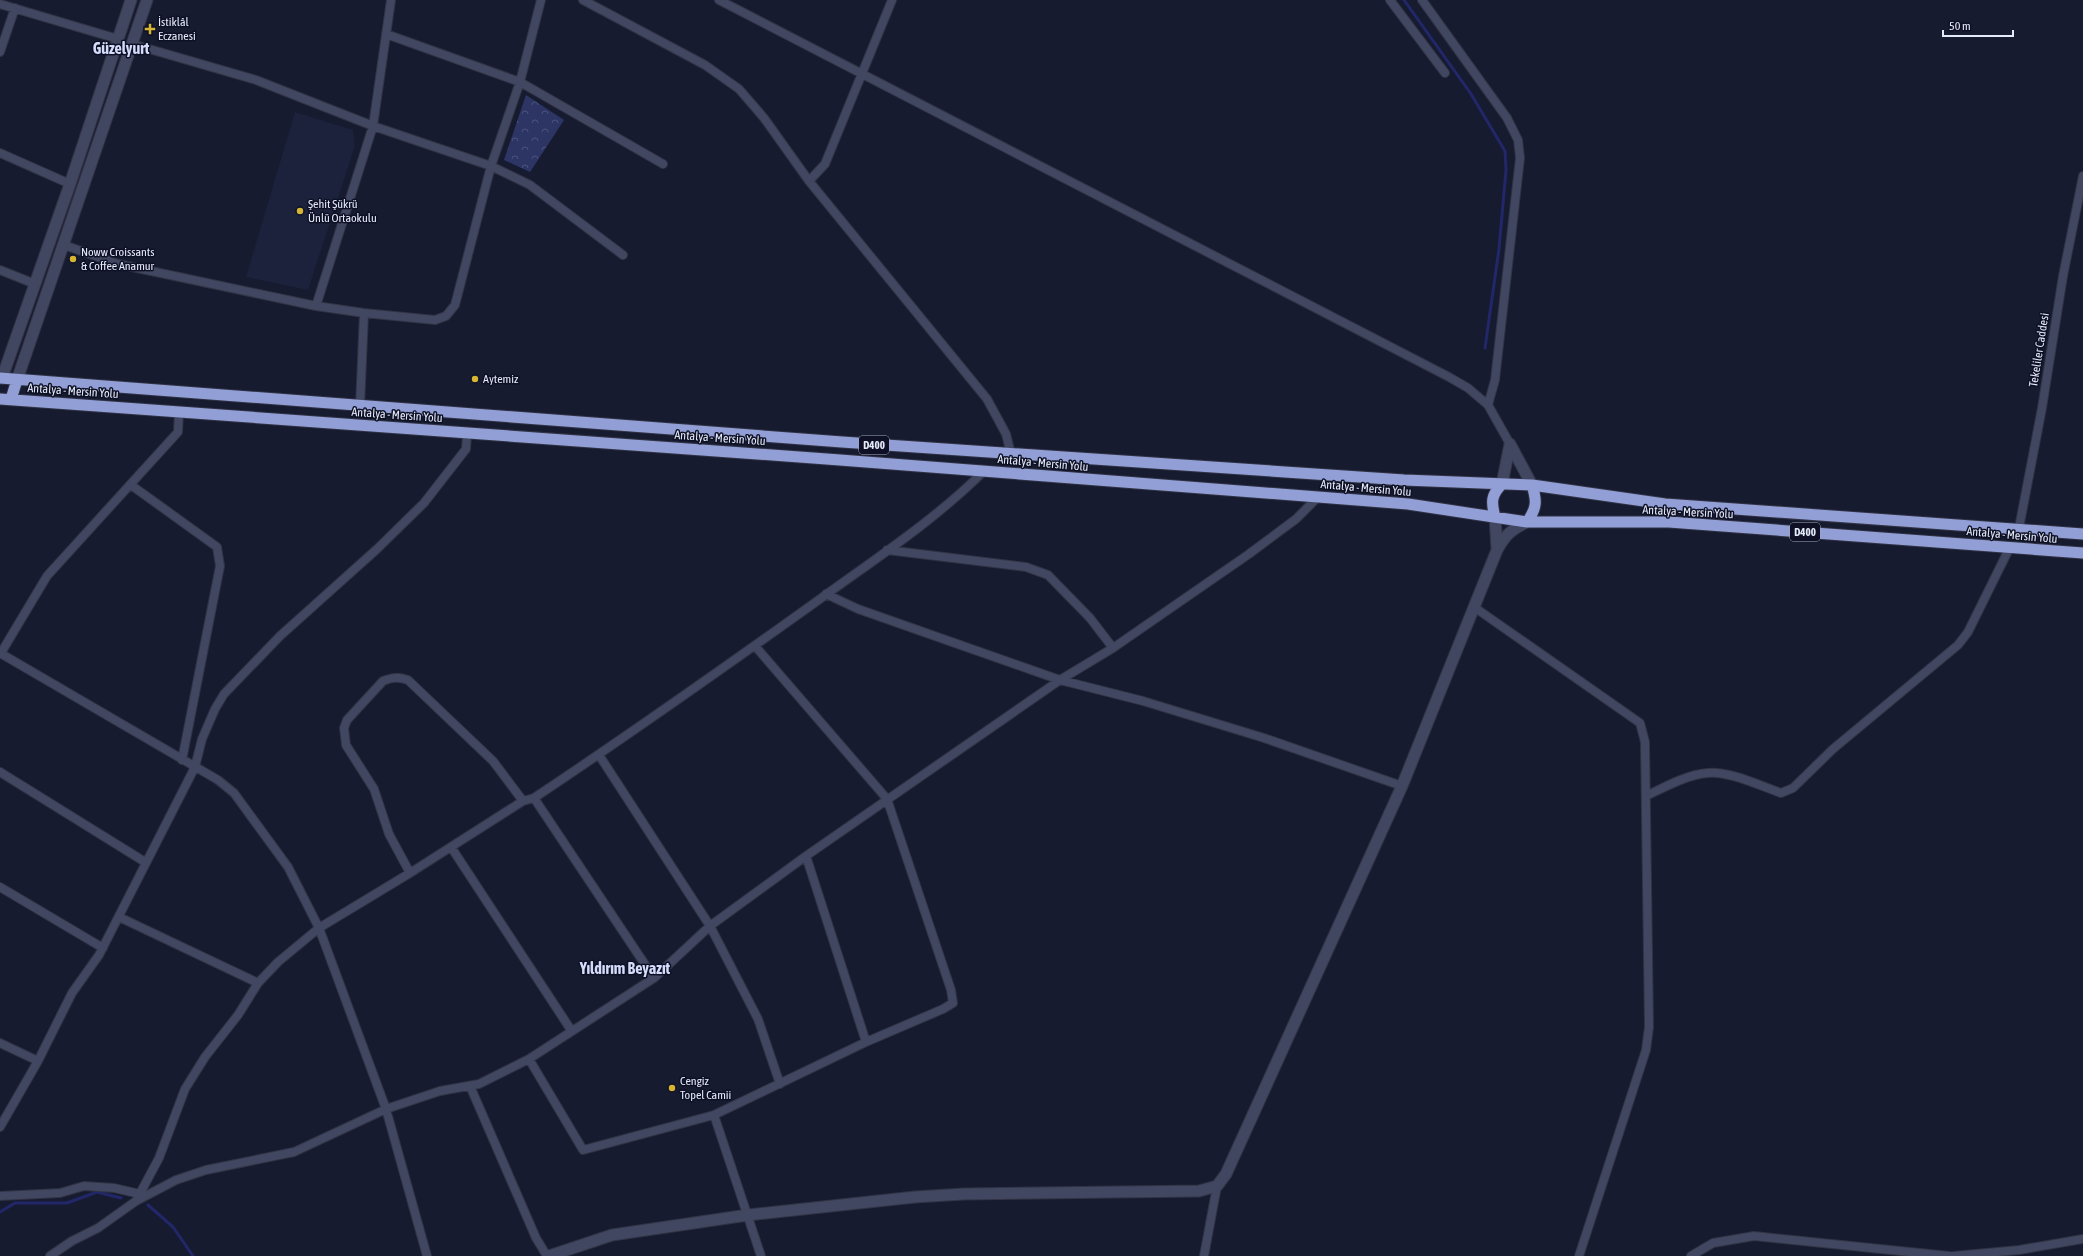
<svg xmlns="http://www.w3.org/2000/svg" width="2083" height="1256" viewBox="0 0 2083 1256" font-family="'Asap Condensed',sans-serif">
  <defs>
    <pattern id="park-crowns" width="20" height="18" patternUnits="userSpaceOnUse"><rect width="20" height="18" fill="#2d3565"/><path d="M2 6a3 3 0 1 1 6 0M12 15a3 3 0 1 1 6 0" fill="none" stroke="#4b527c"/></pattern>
  </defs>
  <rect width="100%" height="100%" fill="#161b30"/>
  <!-- built -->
  <path fill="#1c213c" d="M295,112L353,130L355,146L308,290L246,277Z"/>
  <!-- park -->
  <path fill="url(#park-crowns)" d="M526,95L564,120L530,172L504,160Z"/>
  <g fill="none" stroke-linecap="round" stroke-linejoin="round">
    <!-- stream -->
    <path stroke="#222769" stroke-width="3" d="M1404,0L1471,94L1505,151L1506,170L1499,249L1485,348
      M148,1205L173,1227L193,1256
      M0,1212L15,1203H67L97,1192L121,1198"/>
    <!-- minor casing -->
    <g stroke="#313344" stroke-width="10">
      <path id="minor" d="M583,0L705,65L739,89L764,118L809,181L987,399L1006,434L1011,454
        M719,0L1449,377L1468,388L1488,405L1510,444
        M1390,0L1445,73
        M1422,0L1507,118L1518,140L1520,158L1495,380L1488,405
        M0,4L118,39
        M386,34L520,82L663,164
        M132,44L256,80L373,126L491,166L530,185L623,255
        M0,52L15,8
        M0,153L70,184
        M809,181L825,164L892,0
        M64,245L118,264L316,306L364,313L435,320L446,316L455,305L491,166L520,82L541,0
        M0,270L35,284
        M316,306L373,126L391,0
        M360,406L364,313
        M131,485L217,547L220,566L182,760
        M2019,528L2042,408L2063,276L2083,176
        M887,550L1026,567L1048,575L1090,618L1113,648
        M826,594L858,609L1060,680L1143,701L1264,738L1402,786
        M1474,607L1640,723L1645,742L1649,1027L1646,1050L1579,1256
        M0,653L218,780L234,793L288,867L319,928L386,1109L427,1256
        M1,653L47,576L178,432L179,412
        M599,755L710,926L758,1019L780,1084
        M0,772L145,862
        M1646,796C1665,787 1686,775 1707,773C1727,770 1761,786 1781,793L1793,788L1833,749L1958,645L1968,632L2010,547
        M534,798L654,978
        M451,847L571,1030
        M806,856L866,1042
        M410,873L389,834L374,789L346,745L344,728L347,720L383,681C393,677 398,677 408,680L493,761L523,801
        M0,887L103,948
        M119,917L258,983
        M0,1043L38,1061
        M529,1059L583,1150L714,1115L866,1042L943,1009L953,1003L951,990L887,799L755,646
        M470,1086L536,1238L547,1256
        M714,1115L761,1256
        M0,1127L38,1061L72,993L99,955L195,767L202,739L215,709L224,694L280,636L377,549L424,503L466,449L467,434
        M0,1196L60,1193L84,1186L114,1188L140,1194
        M136,1201L159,1158L185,1089L205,1057L238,1015L258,983L278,962L319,928L410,873L523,801L534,798C630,734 725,667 820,599C875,559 935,520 984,471
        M50,1256L72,1241L98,1228L136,1201L176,1180L206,1170L294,1152L386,1109L440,1091L479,1084L529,1059L654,978L710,926L806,856L1060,680L1113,648L1249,554L1296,519L1317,498
        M1204,1256L1217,1186
        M1691,1256L1713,1243L1754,1236L1949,1256
        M1954,1256L2019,1250L2083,1239"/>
    </g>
    <!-- tertiary casing -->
    <g stroke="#313344" stroke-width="13">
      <path id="tertiary" d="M1510,444L1532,485
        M1502,484L1510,444
        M1495,517L1497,549
        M549,1256L612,1235L748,1215L915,1197L964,1194L1199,1191L1217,1186L1226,1174L1402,786L1497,550C1506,534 1511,530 1527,522"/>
    </g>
    <!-- secondary casing -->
    <g stroke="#313344" stroke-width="13">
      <path id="secondary" d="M2,378L70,184L131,0
        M17,380L147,0"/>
    </g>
    <!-- trunk casing -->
    <g stroke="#313344" stroke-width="13">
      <path id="trunk" d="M0,378L842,442L1404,480L1532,485L1665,504L2083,534
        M0,399L840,460L1408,504L1527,522H1669L2083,553
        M11,399L17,380
        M1495,517C1491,502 1491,495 1502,484
        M1527,522C1537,508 1537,501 1532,485"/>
    </g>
    <!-- minor -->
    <use href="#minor" stroke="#414760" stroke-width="8"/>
    <!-- tertiary -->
    <use href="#tertiary" stroke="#414760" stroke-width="11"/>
    <!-- secondary -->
    <use href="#secondary" stroke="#414760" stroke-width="11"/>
    <!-- trunk -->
    <use href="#trunk" stroke="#929fd6" stroke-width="11"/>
  </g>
  <!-- markers -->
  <g fill="#d6b534" stroke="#0e1126" stroke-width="1.5">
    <path d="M148 23h4v4h4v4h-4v4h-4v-4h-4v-4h4z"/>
    <circle cx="300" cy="211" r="4"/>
    <circle cx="73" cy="259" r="4"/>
    <circle cx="475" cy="379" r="4"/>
    <circle cx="672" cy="1088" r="4"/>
  </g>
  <g text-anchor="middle" stroke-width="3" stroke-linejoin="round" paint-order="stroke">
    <!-- shield labels -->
    <g fill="#0e1126" stroke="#a4a9ba" stroke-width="1">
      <rect x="859" y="436" width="30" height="18" rx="3"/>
      <rect x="1790" y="523" width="30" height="18" rx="3"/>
    </g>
    <g font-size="11" font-weight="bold" fill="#e5eaf9">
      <text x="874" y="449">D400</text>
      <text x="1805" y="536">D400</text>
    </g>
    <!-- poi labels -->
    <g font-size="12" fill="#e5eaf9" stroke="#0e1126" text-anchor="start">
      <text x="158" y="26">İstiklâl<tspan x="158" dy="14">Eczanesi</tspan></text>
      <text x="308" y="208">Şehit Şükrü<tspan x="308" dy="14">Ünlü Ortaokulu</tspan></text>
      <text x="81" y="256">Noww Croissants<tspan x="81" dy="14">&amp; Coffee Anamur</tspan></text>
      <text x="483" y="383">Aytemiz</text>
      <text x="680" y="1085">Cengiz<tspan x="680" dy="14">Topel Camii</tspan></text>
    </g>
    <!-- street labels -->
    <g font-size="12" fill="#e5eaf9" stroke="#0e1126">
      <text transform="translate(2039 350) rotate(-81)" y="4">Tekeliler Caddesi</text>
      <text transform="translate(73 391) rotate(4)" y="4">Antalya - Mersin Yolu</text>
      <text transform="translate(397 415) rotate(4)" y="4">Antalya - Mersin Yolu</text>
      <text transform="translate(720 438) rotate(4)" y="4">Antalya - Mersin Yolu</text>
      <text transform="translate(1043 463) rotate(5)" y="4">Antalya - Mersin Yolu</text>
      <text transform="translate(1366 488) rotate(5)" y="4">Antalya - Mersin Yolu</text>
      <text transform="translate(1688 512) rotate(3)" y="4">Antalya - Mersin Yolu</text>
      <text transform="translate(2012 535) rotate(5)" y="4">Antalya - Mersin Yolu</text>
    </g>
    <!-- district labels -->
    <g font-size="16" font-weight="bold" fill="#d4dcfa" stroke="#0e1126">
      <text x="121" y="54">Güzelyurt</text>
      <text x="625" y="974">Yıldırım Beyazıt</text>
    </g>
  </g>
  <!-- scale -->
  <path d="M1943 30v6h70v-6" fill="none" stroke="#e5eaf9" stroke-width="2"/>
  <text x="1949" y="30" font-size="12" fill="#e5eaf9" stroke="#0e1126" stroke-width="3" paint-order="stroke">50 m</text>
</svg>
